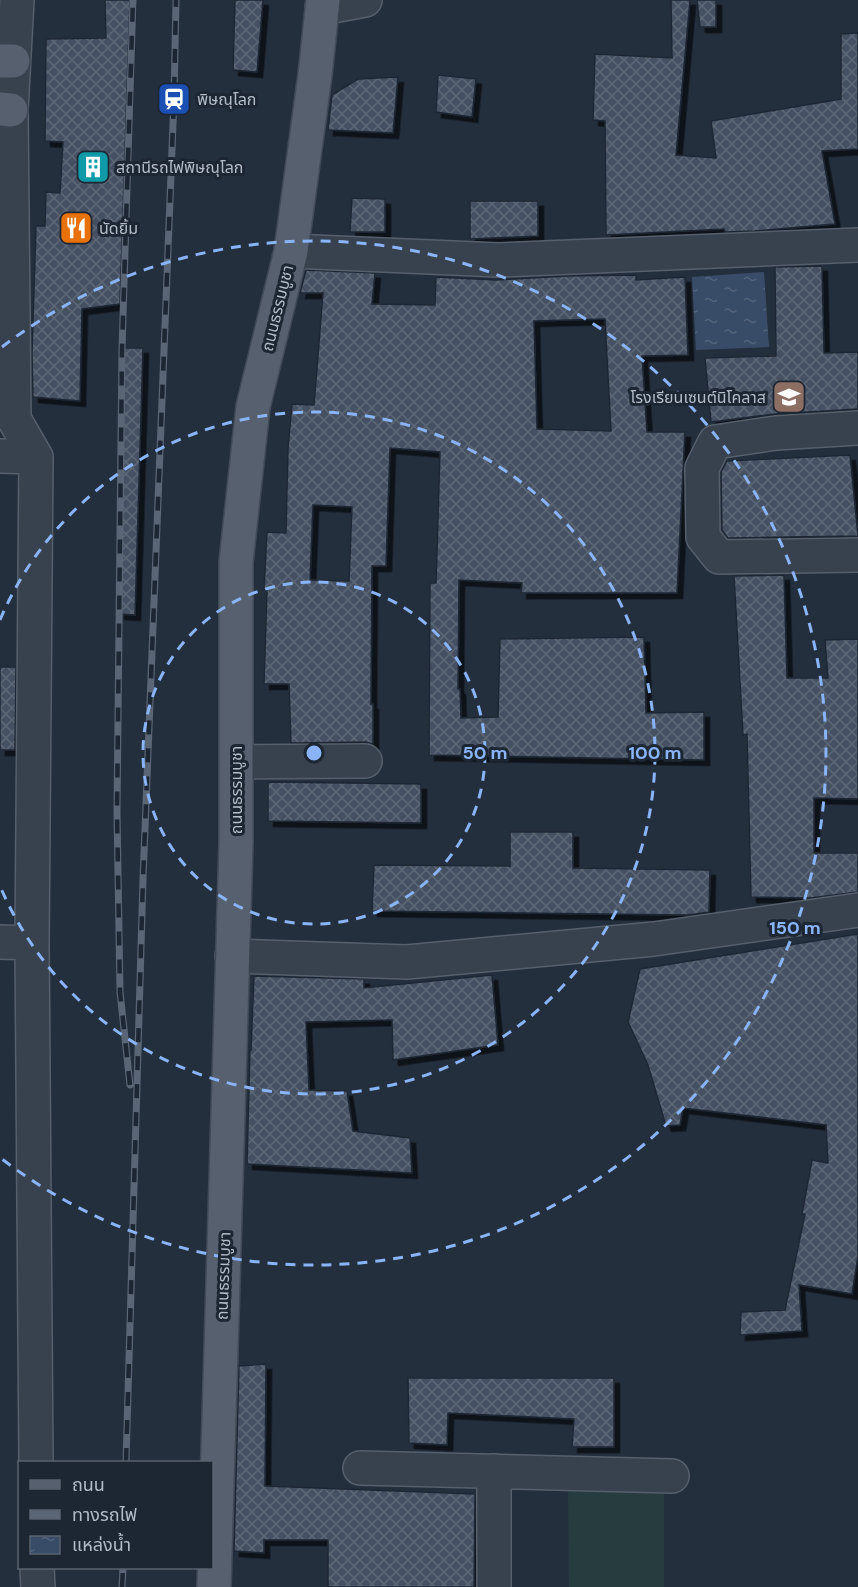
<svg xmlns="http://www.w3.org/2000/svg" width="858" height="1587" viewBox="0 0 858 1587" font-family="'DM Sans','Noto Sans Thai',sans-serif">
  <defs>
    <pattern id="water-ripples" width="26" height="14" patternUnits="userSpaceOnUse" patternTransform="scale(1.5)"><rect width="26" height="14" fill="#394c67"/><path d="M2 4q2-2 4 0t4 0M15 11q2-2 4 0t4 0" fill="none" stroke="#53647b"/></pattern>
    <pattern id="building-cross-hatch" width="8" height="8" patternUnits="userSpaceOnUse" patternTransform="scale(1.5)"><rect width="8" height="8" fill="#455162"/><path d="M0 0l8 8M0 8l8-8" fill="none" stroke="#5d6877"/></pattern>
    <filter id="shadow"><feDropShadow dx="5.5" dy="5.5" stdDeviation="0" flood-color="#0009"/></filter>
  </defs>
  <rect width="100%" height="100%" fill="#242f3e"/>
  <!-- grass -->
  <path fill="#263c3f" d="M664,1486V1587H569L568,1487Z"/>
  <!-- water -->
  <path fill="url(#water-ripples)" d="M764,272L769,347L696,350L692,277Z"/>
  <!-- building -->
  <path fill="url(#building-cross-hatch)" stroke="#1f2835" stroke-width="1.5" fill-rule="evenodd" filter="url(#shadow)" d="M105,0H130L120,304L82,309L80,401L33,397L32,354L36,226H45L46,192L60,193L63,142L45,141L46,39L106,38Z
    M235,0H263L257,72L233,70Z
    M671,0H690L676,155L716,158L711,121L841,99V34L858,33V149L822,151L835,224L754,231L725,232L724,229L606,235L605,121L593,120L595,54L672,58Z
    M697,0H716V27H700Z
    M438,75L476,79L472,117L436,112Z
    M398,77L393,133L328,130L332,95L358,79Z
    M352,198L385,199V232H350Z
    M470,201H538V236L470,239Z
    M822,266L824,353L858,352V409L775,414L711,422L705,358L776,356L775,267Z
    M306,270L375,273L372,304L435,305L436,277L496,280L567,276L636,275V280L685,277L688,355L642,356L647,432H685L677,593H521L522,583L459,580L458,689H460L461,718L498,717L500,639L644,637L646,713L704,712V760L429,755L430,583H436L440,452L390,448L386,566H372L371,704H373V744L365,742L291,743L289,684H264L267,590H264L267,532L286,533L288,448L292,404L314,405L323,293H300ZM605,319L611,431L537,429L534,321ZM313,505L352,507L349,581L310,580Z
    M122,348H143L135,615L119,614Z
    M850,455L858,536L728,538L722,530L721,472L727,461Z
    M784,575L787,678H828L825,640L858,639V799L814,798V853H858V892L810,898L751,897L747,734L743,735L734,576Z
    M0,667H16L15,750H0Z
    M268,782L421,784V823L268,821Z
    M510,832H573V868L710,870L709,912L688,915L372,911L374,865L510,866Z
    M858,934V1256L852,1294L799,1285L802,1331L740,1335L741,1312L785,1310L805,1214H802L812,1160L828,1163L826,1125L683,1108L680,1125L666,1126L648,1065L628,1022L640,969Z
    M492,975L498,1045L393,1060L392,1020L306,1022L309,1090L347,1091L353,1131L410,1138L412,1173L247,1164L250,1050H251L254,976L364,979V988Z
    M266,1364L265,1486L475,1494L474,1587H328V1540H264V1553L234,1551L239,1366Z
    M408,1378H614V1447H572L574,1419L448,1413L447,1445L409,1443Z"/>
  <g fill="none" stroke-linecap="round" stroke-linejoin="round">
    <!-- minor casing -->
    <g stroke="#565f6c" stroke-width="36">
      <path id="minor" d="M17,0L11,110L14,419L36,457L32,943L36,1462
        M322,8L365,0
        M291,251L499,260L858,245
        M858,428L776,433L715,442L702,468L703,537L719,557L858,555
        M0,456L36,457
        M236,762L365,761
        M0,942L32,943
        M232,956L407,962L654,939L858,910
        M360,1468L672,1476
        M37,1568L38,1587
        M494,1587V1471"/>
    </g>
    <!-- major casing -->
    <g stroke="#414a57" stroke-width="36">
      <path id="major" d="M0,61H13
        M0,109L11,110
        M214,1587L236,843V562L253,407L291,251L315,75L323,0"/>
    </g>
    <!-- minor -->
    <use href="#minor" stroke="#38414e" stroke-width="33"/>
    <!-- major -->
    <use href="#major" stroke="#56606e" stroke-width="33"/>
    <!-- rail casing -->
    <g stroke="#5a6575" stroke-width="7">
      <path id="rail" d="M130,1085L120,992L117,812L122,349L133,0
        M126,1462L143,879L174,99L176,0
        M122,1587L123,1568"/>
    </g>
    <!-- rail -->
    <use href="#rail" stroke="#1d2633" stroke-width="4.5" stroke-dasharray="14" stroke-linecap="butt"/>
  </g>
  <!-- distance rings -->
  <g fill="none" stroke="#8ab4f8" stroke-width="3" stroke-dasharray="10 8">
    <circle cx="314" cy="753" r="171"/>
    <path d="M0 620A341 341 0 1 1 0 886"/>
    <path d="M2 347A512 512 0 1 1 2 1159"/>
  </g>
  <!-- icons -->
  <defs>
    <g id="station-square" transform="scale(1.725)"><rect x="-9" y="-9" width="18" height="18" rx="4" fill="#1a4fb4" stroke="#1d2633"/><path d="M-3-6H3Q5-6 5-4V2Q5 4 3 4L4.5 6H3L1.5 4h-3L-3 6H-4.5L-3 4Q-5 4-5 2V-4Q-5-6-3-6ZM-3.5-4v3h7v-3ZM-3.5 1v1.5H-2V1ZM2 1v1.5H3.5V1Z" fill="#fff"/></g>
    <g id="building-square" transform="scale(1.725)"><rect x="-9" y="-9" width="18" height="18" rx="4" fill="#0f9aa8" stroke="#1d2633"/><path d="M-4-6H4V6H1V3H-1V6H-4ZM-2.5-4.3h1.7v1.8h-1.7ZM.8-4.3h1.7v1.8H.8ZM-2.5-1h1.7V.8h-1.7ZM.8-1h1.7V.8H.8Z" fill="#fff"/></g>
    <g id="restaurant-square" transform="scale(1.725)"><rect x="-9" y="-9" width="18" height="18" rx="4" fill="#e8710a" stroke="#1d2633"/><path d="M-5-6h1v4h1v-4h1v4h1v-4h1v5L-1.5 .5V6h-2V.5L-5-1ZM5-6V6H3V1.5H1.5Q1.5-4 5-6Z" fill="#fff"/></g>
    <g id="school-square" transform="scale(1.725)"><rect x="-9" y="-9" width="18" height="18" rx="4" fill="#8d6e63" stroke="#1d2633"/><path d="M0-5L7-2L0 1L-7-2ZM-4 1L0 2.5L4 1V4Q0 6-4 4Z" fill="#fff"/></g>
  </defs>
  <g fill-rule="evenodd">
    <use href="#station-square" x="174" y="99"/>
    <use href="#building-square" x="93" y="167"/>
    <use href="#restaurant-square" x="76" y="228"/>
    <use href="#school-square" x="789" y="397"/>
  </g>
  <g text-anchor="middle" stroke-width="6" stroke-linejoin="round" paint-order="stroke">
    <!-- poi labels -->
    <g font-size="16" fill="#b4bcc9" stroke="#1d2633" text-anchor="start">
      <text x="197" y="105">พิษณุโลก</text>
      <text x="116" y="173">สถานีรถไฟพิษณุโลก</text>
      <text x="99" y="234">นัดยิ้ม</text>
      <text x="766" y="403" text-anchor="end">โรงเรียนเซนต์นิโคลาส</text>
    </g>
    <!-- street labels -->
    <g font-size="16" fill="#b4bcc9" stroke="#1d2633">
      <text transform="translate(277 308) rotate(-76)" y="6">ถนนธรรมบูชา</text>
      <text transform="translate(236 790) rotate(-90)" y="6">ถนนธรรมบูชา</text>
      <text transform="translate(223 1276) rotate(-88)" y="6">ถนนธรรมบูชา</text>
    </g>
  </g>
  <circle cx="314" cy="753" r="9" fill="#8ab4f8" stroke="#1d2633" stroke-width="3"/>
  <g font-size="18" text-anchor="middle" font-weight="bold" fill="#8ab4f8" stroke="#1d2633" stroke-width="6" stroke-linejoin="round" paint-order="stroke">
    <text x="485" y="759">50 m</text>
    <text x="655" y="759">100 m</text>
    <text x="795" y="934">150 m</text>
  </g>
  <!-- legend -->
  <rect x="18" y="1461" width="195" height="108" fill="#1d2633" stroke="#59626f" stroke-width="1.5"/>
  <rect x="30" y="1480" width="30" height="9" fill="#56606e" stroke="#59626f" stroke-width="1.5"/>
  <text x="72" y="1491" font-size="18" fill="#b4bcc9">ถนน</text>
  <rect x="30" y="1510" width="30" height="9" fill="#5a6575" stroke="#59626f" stroke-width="1.5"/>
  <text x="72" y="1521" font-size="18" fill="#b4bcc9">ทางรถไฟ</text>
  <rect x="30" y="1536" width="30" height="18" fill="url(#water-ripples)" stroke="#59626f" stroke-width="1.5"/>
  <text x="72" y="1551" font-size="18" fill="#b4bcc9">แหล่งน้ำ</text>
</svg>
